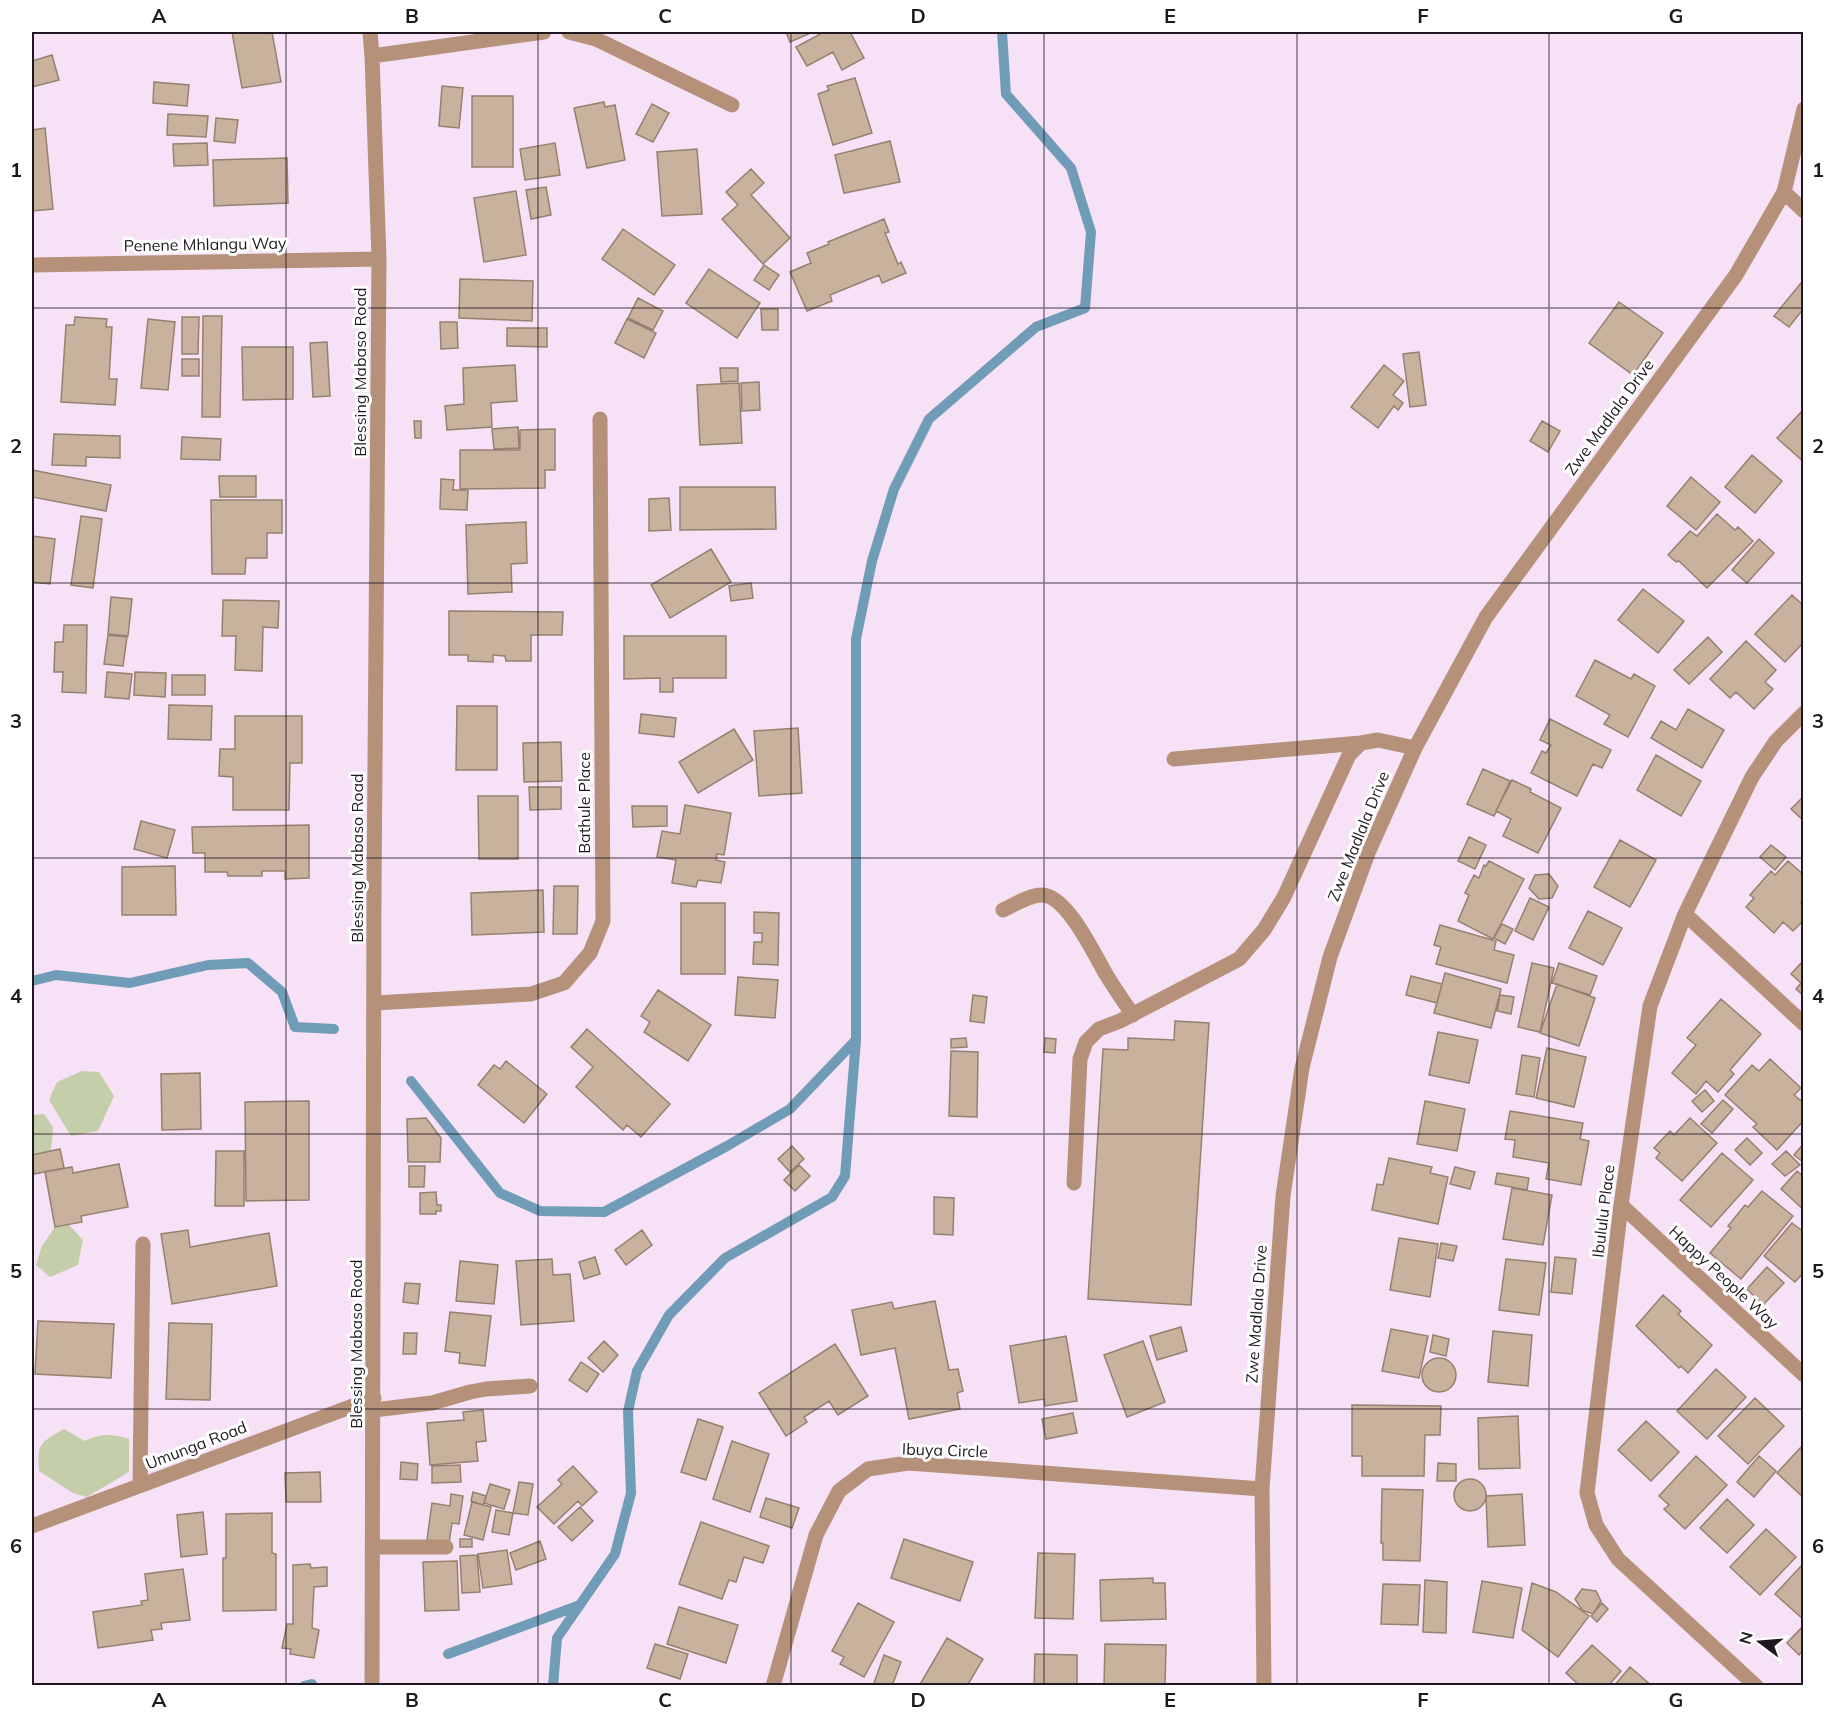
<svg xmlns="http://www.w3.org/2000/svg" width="1835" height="1717" viewBox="0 0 1835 1717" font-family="Mulish,sans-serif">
  <rect width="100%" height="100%" fill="#f6e1f7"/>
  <!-- green -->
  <path fill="#c5ceaa" d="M82,1071L99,1072L114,1096L98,1131L71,1136L49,1100L57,1082Z
    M44,1114L53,1127L51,1151L32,1155V1115Z
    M68,1224L83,1240L78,1265L50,1277L36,1265L42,1246L55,1227Z
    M64,1429L85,1441C102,1433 112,1434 129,1439V1472L87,1497L73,1493L39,1471C37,1443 40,1443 64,1429Z"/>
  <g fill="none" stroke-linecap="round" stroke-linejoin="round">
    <!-- stream -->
    <path stroke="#719cb7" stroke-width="10" d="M32,981L56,975L130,983L208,965L248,963L282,992L295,1027L334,1029
      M411,1081L500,1193L540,1211L604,1212L727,1146L790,1109L856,1040
      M448,1654L580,1605
      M304,1686L312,1684
      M553,1686L557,1638L615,1554L631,1493L628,1411L637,1371L669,1315L725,1258L832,1197L845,1176L856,1040V639L872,561L894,489L929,419L1036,327L1085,308L1091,232L1071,168L1006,94L1002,32"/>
  </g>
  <!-- building -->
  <path fill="#c8b29e" stroke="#95816f" stroke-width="1.5" d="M232,32H272L281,82L242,88Z
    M786,32H813L790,42Z
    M824,32H850L864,58L842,70L833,52L807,66L796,47Z
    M52,55L59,80L32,87V61Z
    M855,78L872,133L833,145L818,94L829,90L827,86Z
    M154,82L189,85L187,106L153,103Z
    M442,86L463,88L459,128L439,126Z
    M472,96H513V167H472Z
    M604,102L605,107L615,105L625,160L587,168L574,108Z
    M652,104L669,113L653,142L636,134Z
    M168,114L208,116L206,137L167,135Z
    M216,118L238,120L235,143L214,141Z
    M45,128L53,209L32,211V130Z
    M890,141L900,182L844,193L835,155Z
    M207,143L208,165L174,166L173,144Z
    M555,143L560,175L525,180L520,149Z
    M697,149L702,214L662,216L657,152Z
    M287,158L288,203L214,206L213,160Z
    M751,169L764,183L751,195L790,238L763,264L722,219L738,205L726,192Z
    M546,187L551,215L531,219L526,190Z
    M516,191L526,255L484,262L474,198Z
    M884,219L889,232L885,233L898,264L901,262L906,273L882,283L879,275L830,295L832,301L807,311L790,272L811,263L807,253L829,244L828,242Z
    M623,229L675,265L654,295L602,259Z
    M764,265L779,275L769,290L754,280Z
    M709,269L760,303L737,338L686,303Z
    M460,279L533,281L532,321L459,318Z
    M1801,283L1804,285V308L1789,327L1774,316Z
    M638,298L663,311L653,330L628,318Z
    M1619,302L1663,333L1633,375L1589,343Z
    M761,309H778V330H762Z
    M203,316H222L220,417H202Z
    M75,317L107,319L106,327H112L109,379H117L115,405L61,402L66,325H74Z
    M182,317H199L198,354H182Z
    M148,319L175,322L168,390L141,388Z
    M627,319L656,333L644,358L615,343Z
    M440,322H457L458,348L441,349Z
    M507,328H547V347L507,346Z
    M327,342L330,396L313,397L310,343Z
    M242,347H293V399L243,400Z
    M1419,352L1426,405L1410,407L1403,354Z
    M182,359H199V376H182Z
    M515,365L517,401L491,403L492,427L447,430L445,406L464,404L463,368Z
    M1384,365L1404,381L1393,395L1403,403L1398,410L1394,406L1378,428L1351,407Z
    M720,368H738V381L721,382Z
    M759,382L760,410L742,411L741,383Z
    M739,383L742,443L700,445L697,385Z
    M1804,409V462L1777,438Z
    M414,421H421V438H415Z
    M1542,421L1560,431L1548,452L1530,441Z
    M518,427L519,448L494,449L492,429Z
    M555,429V470H545V488L460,489V450H520V430Z
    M54,434L120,436V458L86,457V466L52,465Z
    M182,437L221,439L220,460L181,459Z
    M1752,455L1782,481L1755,513L1725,487Z
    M32,470L111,485L106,511L32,497Z
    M219,476H256V497H220Z
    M1691,477L1720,502L1696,530L1667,506Z
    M441,479L454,480L453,490H468L467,510L440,509Z
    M680,487H775L776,529L680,530Z
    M669,498L671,530L649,531V499Z
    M211,500H282V533H267V558H246L245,574H212Z
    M1717,514L1735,530L1738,527L1753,541L1707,588L1679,561L1676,562L1668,555L1690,531L1697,536Z
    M81,516L102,519L93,588L71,585Z
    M526,522L527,563L511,564L512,592L468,594L466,525Z
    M32,536L55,539L50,584L32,582Z
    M1759,539L1774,553L1747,583L1732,570Z
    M711,549L731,582L670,618L651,585Z
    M751,583L753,598L731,601L729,586Z
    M1643,589L1684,621L1658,653L1618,620Z
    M1792,595L1804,606V642L1785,662L1755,634Z
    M111,597L132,599L128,636L108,634Z
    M223,600L279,601L278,628L263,627L262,671L235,670L236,636H222Z
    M449,611L563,612L562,635H531V661H506L505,656L493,655V662L468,661V655H449Z
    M64,625H87L86,693L62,692L63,672H54L55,642H63Z
    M108,635L127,637L123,666L104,664Z
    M624,636H726V678H673V692H660V678L624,679Z
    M1708,637L1722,652L1689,684L1674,670Z
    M1746,641L1776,670L1765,682L1773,689L1754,709L1736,692L1730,698L1710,679Z
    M1595,660L1631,679L1634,674L1655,686L1628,737L1604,724L1610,715L1576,696Z
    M107,672L132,674L129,699L105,697Z
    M135,672L166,673L165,697L134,695Z
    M172,675H205V695H172Z
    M169,705L212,706L211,740L168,739Z
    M457,706H497V770H456Z
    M1688,709L1724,730L1702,768L1651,738L1661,721L1676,730Z
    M641,714L676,718L674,737L639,733Z
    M235,716H302V763H290L289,810H233V777L219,776L220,749H235Z
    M1550,719L1611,750L1602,768L1593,764L1577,796L1531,773L1542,751L1546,753L1551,745L1540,740Z
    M798,728L802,793L759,796L754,731Z
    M734,729L753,760L698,793L679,762Z
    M561,742L562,781L524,782L523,743Z
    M1656,755L1701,781L1681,816L1637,790Z
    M1483,769L1510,781L1494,816L1467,804Z
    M1512,780L1531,789L1530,792L1561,808L1538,853L1503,836L1511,819L1496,811Z
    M529,787H561V809L530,810Z
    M478,796H518V859H479Z
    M1804,796V821L1791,809Z
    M685,805L731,813L724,855L717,854L716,860L725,862L721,883L698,880L696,887L672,883L676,860L657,857L662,831L680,834Z
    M632,806H667V826L633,827Z
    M141,821L175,830L167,858L134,849Z
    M309,825V878L285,879V871H262V876H228L227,872H205V853H193L192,827Z
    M1469,837L1486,845L1475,869L1458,861Z
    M1620,840L1656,860L1630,907L1594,887Z
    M1771,845L1786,857L1775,870L1760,857Z
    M1489,861L1524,879L1493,939L1458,921L1469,895L1465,893L1474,875L1479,878L1484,865L1486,866Z
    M1788,861L1804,875V900L1801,903L1804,905V920L1793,931L1783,922L1774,933L1746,907L1754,898L1750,895L1771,871L1775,875Z
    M175,866L176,915H122V867Z
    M1549,874L1558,886L1552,898L1539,899L1529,888L1535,875Z
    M554,886H578L577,934H553Z
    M543,890L544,932L472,935L471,893Z
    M1530,898L1549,907L1533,940L1515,931Z
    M681,903H725V974H681Z
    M1588,911L1622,928L1603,965L1569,948Z
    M754,912L779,913L778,965L753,964L754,942H762V933H754Z
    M1502,924L1513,929L1505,944L1494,938Z
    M1440,925L1496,941L1494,950L1514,955L1507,983L1436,964L1441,947L1434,945Z
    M1804,960V996L1796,989L1801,983L1791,974Z
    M1532,963L1554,968L1540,1032L1518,1027Z
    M1559,963L1597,976L1590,995L1552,983Z
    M1445,973L1501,989L1491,1028L1434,1013Z
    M1411,976L1442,984L1437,1003L1406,995Z
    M738,977L778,980L775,1018L735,1015Z
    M1557,984L1595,998L1579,1046L1540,1033Z
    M658,990L711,1025L688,1061L644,1032L650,1022L641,1016Z
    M973,995L987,997L984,1023L970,1021Z
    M1500,995L1514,997L1511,1014L1497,1011Z
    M1721,999L1761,1034L1730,1070L1734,1074L1718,1092L1706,1081L1696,1094L1672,1073L1696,1045L1687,1038Z
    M1175,1021L1209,1023L1191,1305L1088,1299L1103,1049L1128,1050V1038L1174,1040Z
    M587,1029L670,1104L641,1137L627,1125L623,1130L576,1087L593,1067L571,1047Z
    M1438,1032L1478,1040L1469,1083L1429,1075Z
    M966,1038L967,1047L951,1048V1039Z
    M1045,1038L1056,1039L1055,1053L1044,1052Z
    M1547,1048L1586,1057L1574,1107L1536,1098Z
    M951,1051L978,1052L977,1117L949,1116Z
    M1522,1055L1540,1058L1534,1097L1516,1094Z
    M1770,1059L1801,1088L1794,1095L1804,1103V1120L1777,1150L1753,1127L1757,1124L1725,1095L1752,1065L1759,1071Z
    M506,1061L547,1094L524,1123L478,1085L494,1065L500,1069Z
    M200,1073L201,1129L162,1130L161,1074Z
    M1705,1090L1714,1101L1702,1112L1692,1101Z
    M1723,1100L1733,1109L1712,1133L1701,1124Z
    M309,1101V1200L246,1201L245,1102Z
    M1425,1101L1465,1109L1457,1151L1417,1144Z
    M1510,1111L1583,1123L1580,1139L1589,1141L1581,1185L1546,1179L1549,1163L1513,1157L1515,1140L1505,1139Z
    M426,1118L441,1138L440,1162H408L407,1119Z
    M1690,1118L1717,1143L1682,1181L1656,1158L1660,1153L1654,1148L1670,1131L1674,1135Z
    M1747,1138L1762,1153L1750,1165L1735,1150Z
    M1804,1143V1163L1794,1155Z
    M792,1146L804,1159L790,1172L778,1159Z
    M60,1149L64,1168L34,1174L32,1155Z
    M216,1151H244V1206H215Z
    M1786,1151L1800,1165L1785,1176L1772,1164Z
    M1722,1153L1753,1180L1711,1227L1680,1200Z
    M1389,1158L1432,1167L1430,1173L1448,1177L1438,1224L1372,1210L1377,1184L1383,1185Z
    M119,1164L128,1207L81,1216L82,1222L55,1227L45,1172L72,1167L73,1173Z
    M799,1165L810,1176L795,1191L784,1180Z
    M409,1166H425L424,1187H409Z
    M1455,1167L1475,1172L1470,1189L1450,1184Z
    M1797,1171L1804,1177V1210L1781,1189Z
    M1497,1173L1529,1178L1527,1190L1495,1184Z
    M1512,1188L1552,1195L1543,1245L1503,1239Z
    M1762,1191L1793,1216L1741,1279L1710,1253L1731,1228L1728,1226L1745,1205L1748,1207Z
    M436,1192L437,1205H441V1211H436V1214H420V1193Z
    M934,1197L954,1198L953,1235L934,1234Z
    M1792,1223L1804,1232V1272L1795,1282L1764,1256Z
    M188,1230L190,1247L269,1233L277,1286L172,1304L161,1234Z
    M642,1230L652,1245L626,1265L615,1250Z
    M1399,1238L1438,1244L1430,1297L1390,1290Z
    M1441,1243L1457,1246L1453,1261L1438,1258Z
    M595,1257L600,1274L584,1279L579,1262Z
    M1555,1257L1576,1259L1572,1294L1551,1292Z
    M552,1259L553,1275L570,1274L574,1321L521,1325L516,1261Z
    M1506,1259L1546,1263L1539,1315L1499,1310Z
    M460,1261L498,1265L494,1304L456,1301Z
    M1767,1267L1784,1283L1763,1305L1747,1289Z
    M405,1283L420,1284L418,1304L403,1302Z
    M1663,1295L1681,1311L1678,1314L1712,1345L1688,1373L1681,1366L1679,1368L1636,1326Z
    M935,1301L949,1370L958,1369L963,1391L957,1393L960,1409L909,1419L895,1348L861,1355L852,1310L892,1302L894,1309Z
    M450,1312L491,1316L485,1366L459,1363L460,1353L445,1351Z
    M38,1321L114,1324L111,1378L35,1374Z
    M169,1323L212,1324L210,1400L166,1399Z
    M1181,1327L1187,1351L1157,1360L1150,1336Z
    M1391,1329L1428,1336L1419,1378L1382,1371Z
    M1493,1331L1532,1335L1528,1386L1488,1382Z
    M404,1333H417L416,1354H403Z
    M1433,1335L1449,1339L1446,1356L1430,1352Z
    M1066,1336L1077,1401L1045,1406L1044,1399L1019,1403L1010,1346Z
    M604,1341L618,1355L603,1372L588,1358Z
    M1143,1341L1165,1402L1127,1417L1104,1355Z
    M835,1344L868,1396L838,1415L829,1401L804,1417L807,1422L786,1436L759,1393Z
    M1422 1375a17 17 0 1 1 34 0a17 17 0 1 1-34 0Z
    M581,1362L599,1374L587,1392L569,1380Z
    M1716,1369L1746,1397L1707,1439L1677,1411Z
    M1755,1398L1784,1426L1748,1464L1718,1436Z
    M1352,1405L1441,1406L1440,1435H1425L1424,1476H1362V1456H1352Z
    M483,1410L486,1441L476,1442L478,1461L430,1465L427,1423L464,1420L463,1412Z
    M1073,1413L1077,1433L1046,1439L1042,1419Z
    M1518,1416L1520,1468L1479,1469L1478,1418Z
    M698,1419L723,1427L706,1480L681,1472Z
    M1646,1421L1679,1452L1651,1481L1618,1450Z
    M732,1441L769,1454L750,1512L713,1499Z
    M1804,1444V1498L1777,1473Z
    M1696,1456L1727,1485L1685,1529L1664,1509L1669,1505L1659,1496Z
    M1759,1456L1776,1471L1754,1497L1737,1482Z
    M401,1462L418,1464L417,1480L400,1479Z
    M1438,1463L1456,1464V1481H1437Z
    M460,1465L461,1482L432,1483V1466Z
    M573,1466L597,1492L582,1506L578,1501L554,1524L537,1507L562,1484L558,1480Z
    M320,1472L321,1502H286L285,1473Z
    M1454 1495a16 16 0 1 1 32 0a16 16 0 1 1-32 0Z
    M519,1482L533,1484L528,1515L513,1513Z
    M490,1484L510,1490L504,1509L484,1503Z
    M1382,1489L1423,1490L1420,1561L1383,1560V1543H1381Z
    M473,1492L486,1496L483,1505L471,1501Z
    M451,1494L463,1496L459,1524L452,1523L449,1543L427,1540L432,1503L450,1506Z
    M1522,1494L1525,1545L1488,1547L1486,1496Z
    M766,1498L799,1508L792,1528L760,1517Z
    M1727,1499L1754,1525L1727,1553L1700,1528Z
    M472,1502L491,1507L483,1540L464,1535Z
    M580,1507L593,1521L572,1541L558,1527Z
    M496,1510L513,1513L509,1535L492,1532Z
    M203,1512L207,1554L181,1557L177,1515Z
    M272,1513V1553L276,1554V1610L223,1611V1558H226V1514Z
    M701,1522L769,1546L763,1563L744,1557L736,1582L729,1580L722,1599L679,1584Z
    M1766,1529L1796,1557L1760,1595L1730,1567Z
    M460,1539H472V1547H460Z
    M904,1539L973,1562L960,1601L891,1578Z
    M540,1541L546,1559L516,1570L510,1553Z
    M507,1550L512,1584L483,1588L478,1554Z
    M1038,1553L1075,1554L1073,1619L1035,1618Z
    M477,1555L480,1592L462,1593L460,1556Z
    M457,1561L459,1610L425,1611L423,1562Z
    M310,1564L311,1568L327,1567V1586L314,1587L312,1628L319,1630L314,1658L290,1654L291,1649L282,1648L287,1624H293V1565Z
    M1802,1565L1804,1567L1803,1619L1775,1594Z
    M183,1569L190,1620L161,1623L162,1629L151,1630L153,1640L98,1648L93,1612L142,1605L141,1601L148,1600L145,1574Z
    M1153,1578V1583H1165L1166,1619L1101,1621L1100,1580Z
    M1425,1580L1447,1582L1446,1633L1423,1632Z
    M1482,1581L1522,1588L1513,1638L1473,1632Z
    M1532,1583L1556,1592L1589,1616L1558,1657L1522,1630Z
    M1383,1584L1420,1585L1418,1625L1381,1624Z
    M1582,1589L1596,1591L1601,1601L1593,1614L1582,1610L1575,1599Z
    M858,1603L894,1622L864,1677L840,1664L844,1657L832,1651Z
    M1602,1603L1608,1609L1597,1622L1591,1616Z
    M679,1607L738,1625L726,1663L667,1644Z
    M1804,1625V1649L1799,1655L1787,1643Z
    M947,1638L983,1659L967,1686H919Z
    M655,1644L688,1654L680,1679L647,1668Z
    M1105,1644L1166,1645L1165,1686H1104Z
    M1592,1645L1621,1671L1608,1686H1580L1566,1673Z
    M1035,1654L1077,1655V1686H1034Z
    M884,1655L901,1662L892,1686H873Z
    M1630,1667L1652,1686H1614Z"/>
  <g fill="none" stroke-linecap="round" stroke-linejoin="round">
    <!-- minor -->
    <path stroke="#b5917a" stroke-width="15" d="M370,32L372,56L379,259L374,891L372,1686
      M569,32L596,39L732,105
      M372,56L544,32
      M1784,192L1804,211
      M32,265L379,259
      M1174,759L1361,743
      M1003,910C1014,905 1029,895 1042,895C1067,895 1095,956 1107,976C1115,989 1124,1002 1133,1015
      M1685,914L1804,1024
      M375,1003L531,994L564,983L590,953L603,921L600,419
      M1074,1183L1080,1059L1086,1042L1099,1029L1120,1021L1239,959L1264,930L1284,897L1349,755L1361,743L1378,740L1415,748
      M1621,1205L1804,1375
      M374,1410L432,1403L470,1392L486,1389L530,1386
      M140,1485L143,1244
      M32,1526L374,1398
      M373,1547H446
      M773,1686L816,1535L839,1491L868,1469L908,1463L1262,1489
      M1264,1686L1262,1489L1283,1196L1302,1068L1330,957L1368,853L1415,748L1486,617L1736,275L1784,192L1804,109
      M1756,1686L1618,1559L1596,1525L1587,1493L1621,1205L1650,1006L1685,914L1752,777L1776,741L1804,713"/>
  </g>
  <!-- grid -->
  <path fill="none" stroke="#1f1820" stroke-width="1.5" stroke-opacity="0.55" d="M286,32V1686M538,32V1686M791,32V1686M1044,32V1686M1297,32V1686M1549,32V1686M32,308H1804M32,583H1804M32,858H1804M32,1134H1804M32,1409H1804"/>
  <g text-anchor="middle" stroke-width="6" stroke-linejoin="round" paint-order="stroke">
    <!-- street labels -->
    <g font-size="16" fill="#1f1820" stroke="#fff">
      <text transform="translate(205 244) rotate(-1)" y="6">Penene Mhlangu Way</text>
      <text transform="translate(360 372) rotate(-90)" y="6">Blessing Mabaso Road</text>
      <text transform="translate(1609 417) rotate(-54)" y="6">Zwe Madlala Drive</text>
      <text transform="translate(584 803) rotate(-90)" y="6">Bathule Place</text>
      <text transform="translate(1358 836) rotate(-68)" y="6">Zwe Madlala Drive</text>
      <text transform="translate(357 858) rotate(-90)" y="6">Blessing Mabaso Road</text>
      <text transform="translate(1603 1211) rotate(-83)" y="6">Ibululu Place</text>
      <text transform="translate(1724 1277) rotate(43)" y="6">Happy People Way</text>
      <text transform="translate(1256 1314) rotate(-86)" y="6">Zwe Madlala Drive</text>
      <text transform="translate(356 1344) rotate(-90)" y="6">Blessing Mabaso Road</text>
      <text transform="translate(196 1445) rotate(-21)" y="6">Umunga Road</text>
      <text transform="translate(945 1450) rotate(2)" y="6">Ibuya Circle</text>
    </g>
  </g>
  <!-- border -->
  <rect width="1835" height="1717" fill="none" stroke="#ffffff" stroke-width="66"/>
  <!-- north arrow -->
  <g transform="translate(1760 1642) rotate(286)" stroke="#ffffff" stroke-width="4.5" paint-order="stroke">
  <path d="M0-4.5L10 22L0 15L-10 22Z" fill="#1f1820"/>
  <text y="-9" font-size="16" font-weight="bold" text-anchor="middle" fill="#1f1820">N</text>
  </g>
  <rect x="33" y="33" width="1769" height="1651" fill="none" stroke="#1f1820" stroke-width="2"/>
  <g font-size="20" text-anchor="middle" font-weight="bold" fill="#1f1820">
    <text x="159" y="23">A</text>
    <text x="412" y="23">B</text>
    <text x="665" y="23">C</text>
    <text x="918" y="23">D</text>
    <text x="1170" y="23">E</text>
    <text x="1423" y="23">F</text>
    <text x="1676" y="23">G</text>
    <text x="16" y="177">1</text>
    <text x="1818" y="177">1</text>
    <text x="16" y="453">2</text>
    <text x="1818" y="453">2</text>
    <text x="16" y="728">3</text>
    <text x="1818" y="728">3</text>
    <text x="16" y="1003">4</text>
    <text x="1818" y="1003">4</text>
    <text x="16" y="1278">5</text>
    <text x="1818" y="1278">5</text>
    <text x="16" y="1553">6</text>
    <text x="1818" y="1553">6</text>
    <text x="159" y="1707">A</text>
    <text x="412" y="1707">B</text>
    <text x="665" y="1707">C</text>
    <text x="918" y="1707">D</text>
    <text x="1170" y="1707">E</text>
    <text x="1423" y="1707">F</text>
    <text x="1676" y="1707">G</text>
  </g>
</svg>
